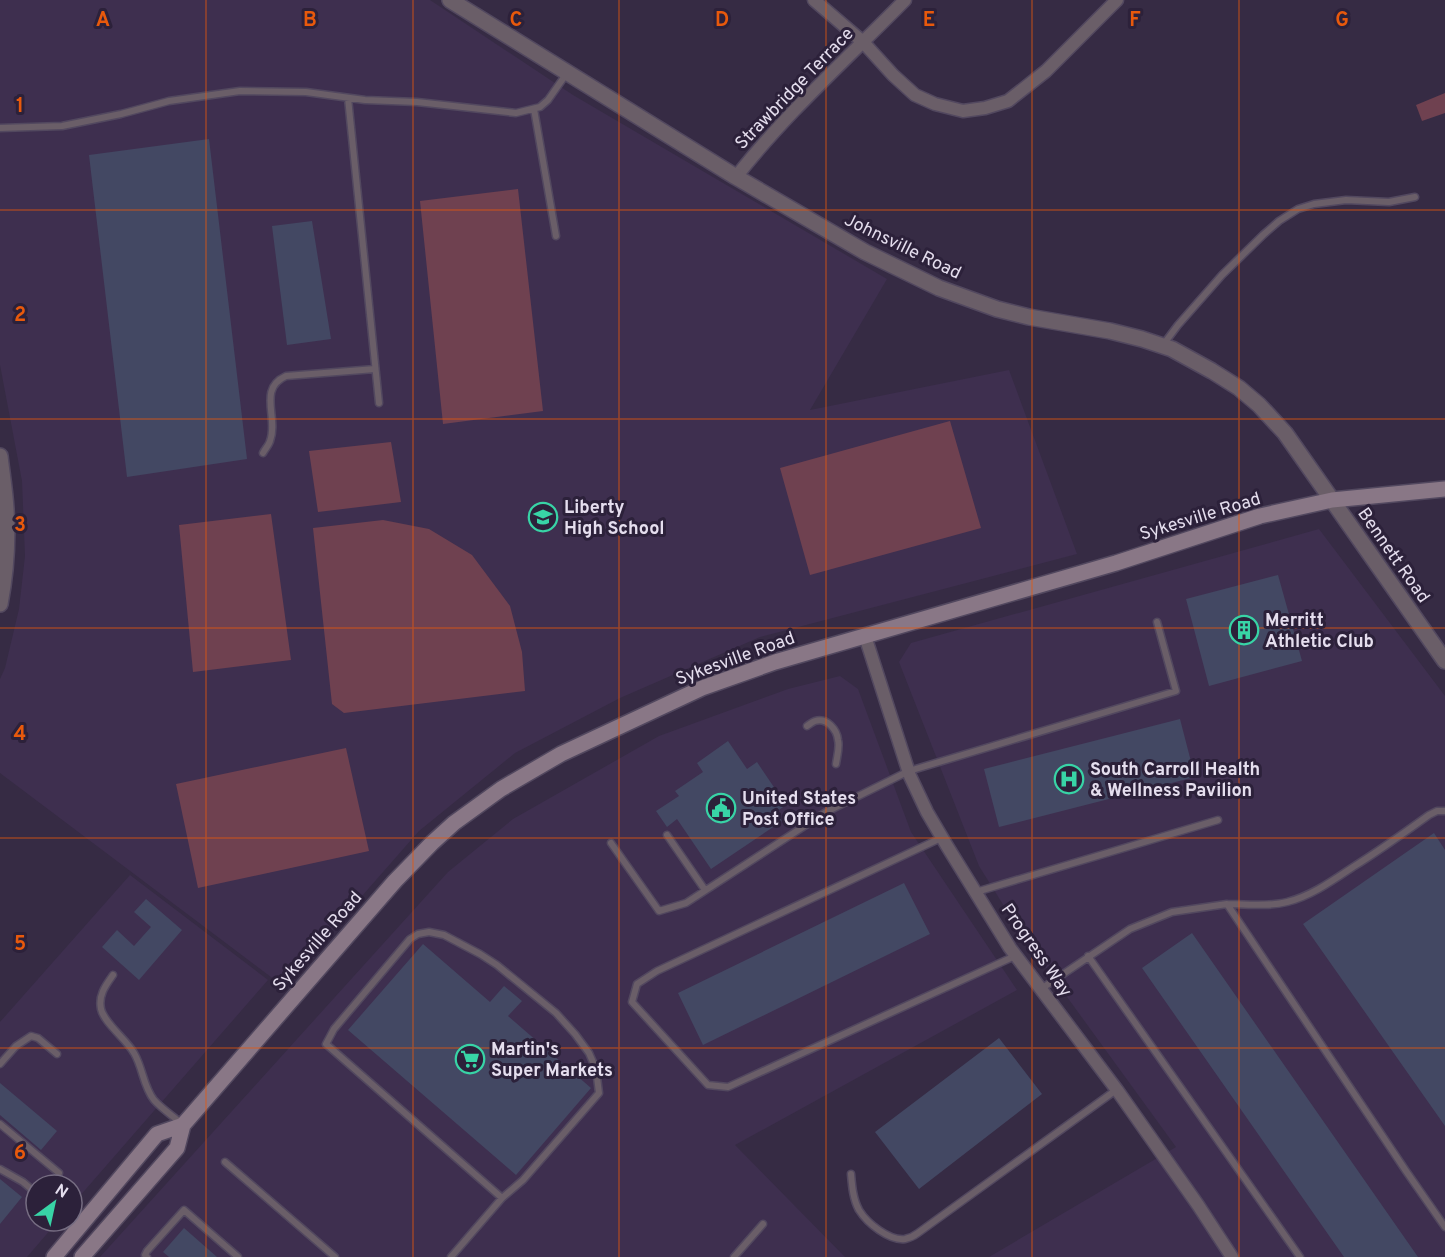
<svg xmlns="http://www.w3.org/2000/svg" width="1445" height="1257" viewBox="0 0 1445 1257" font-family="Overpass,sans-serif">
  <rect width="100%" height="100%" fill="#362b44"/>
  <!-- built -->
  <path fill="#3e2f4f" d="M0,0H430L573,95L887,279L810,410L1009,370L1077,554L760,637L620,698L515,753L419,831L283,986L0,773V679L5,668L19,609L25,556L22,481L0,365Z
    M1319,529L1445,696V1257H989L1176,1147L1022,935L979,866L899,662L911,643Z
    M840,676L858,689L911,832L1017,990L735,1145L845,1257H100L448,872L513,819L659,736L788,689Z
    M130,875L268,980L72,1205V1185H36V1221H58L27,1257H0V1022Z"/>
  <!-- green -->
  <path fill="#6f4150" d="M1445,93V113L1422,121L1416,105Z
    M518,189L543,411L443,424L420,201Z
    M950,421L981,528L810,575L780,468Z
    M391,442L401,502L318,512L309,451Z
    M271,514L291,660L193,672L179,525Z
    M383,520L429,529L472,555L510,606L522,652L525,691L344,713L332,704L313,528Z
    M346,748L369,851L198,888L176,784Z"/>
  <!-- building -->
  <path fill="#434863" d="M209,139L247,459L127,477L89,155Z
    M312,221L331,339L287,345L272,226Z
    M1278,575L1302,661L1209,686L1186,599Z
    M1180,719L1195,777L999,827L984,769Z
    M728,741L747,769L757,762L786,805L776,812L782,821L711,869L677,819L667,827L656,811L679,796L675,791L703,772L697,763Z
    M1434,833L1445,850V1126L1303,924Z
    M904,883L930,934L703,1045L678,993Z
    M146,899L182,930L139,980L102,947L117,930L134,946L151,927L134,912Z
    M1192,933L1418,1257H1344L1142,968Z
    M423,944L490,1002L504,986L522,1001L508,1016L591,1088L516,1175L348,1030Z
    M999,1038L1042,1094L919,1189L875,1132Z
    M0,1083L57,1131L41,1150L0,1115Z
    M0,1179L22,1197L0,1224Z
    M184,1228L217,1257H169L163,1252Z"/>
  <g fill="none" stroke-linecap="round" stroke-linejoin="round">
    <!-- service casing -->
    <g stroke="#52485f" stroke-width="9">
      <path id="service" d="M348,98L379,403
        M534,109L556,236
        M0,128L62,126L121,114L169,101L240,91L306,92L365,100L417,102L516,113L540,107L548,100L567,73
        M1163,345L1178,325L1222,275L1263,235L1279,221L1298,209L1314,204L1346,200L1389,202L1415,197
        M263,453C265,449 269,445 270,441C279,418 257,389 286,376L375,369
        M807,726C810,724 812,722 815,721C827,717 837,730 838,740C840,747 837,756 836,764
        M667,835L705,890
        M941,838L657,971L637,984L632,1002L708,1085L728,1087L1015,956
        M611,843L659,911L686,903L826,812L909,771L1176,691L1157,622
        M976,892L1218,820
        M1227,904C1247,904 1268,907 1287,902C1311,896 1332,881 1353,867C1379,851 1404,833 1429,815L1437,811H1445
        M1088,956L1300,1257
        M113,975C106,985 98,995 101,1009C104,1023 127,1040 134,1053C143,1068 143,1086 154,1100C162,1109 173,1116 182,1124
        M1041,989L1130,929L1172,912L1227,904L1406,1171L1445,1227
        M0,1064L16,1046L31,1036L38,1038L57,1054
        M0,1124L59,1173
        M225,1162L335,1257
        M0,1169L23,1182L36,1193
        M851,1174C852,1186 853,1199 859,1210C867,1223 889,1241 905,1239C910,1238 914,1236 918,1233L1116,1090
        M147,1257L145,1255L147,1251L184,1210L238,1257
        M451,1257L502,1198L523,1180L599,1093L596,1069L589,1053L575,1034L556,1013L497,965L480,954L444,935L429,932L418,934L410,939L334,1029L326,1044L502,1198
        M734,1257L763,1224"/>
    </g>
    <!-- minor casing -->
    <g stroke="#52485f" stroke-width="15">
      <path id="minor" d="M814,0L863,42L893,75L915,95L935,104L963,111L985,108L1008,101L1046,71L1117,0
        M736,177C786,113 848,58 905,0
        M865,636L910,776L927,812L947,846L1010,948L1117,1090L1198,1205L1232,1257"/>
    </g>
    <!-- tertiary casing -->
    <g stroke="#52485f" stroke-width="18">
      <path id="tertiary" d="M450,0L736,177L865,252L939,288L997,309L1029,317L1110,331L1142,339L1172,349L1212,371L1239,388L1259,405L1285,433L1445,661
        M0,456C2,474 5,491 6,509C8,540 6,573 0,604"/>
    </g>
    <!-- secondary casing -->
    <g stroke="#52485f" stroke-width="18">
      <path id="secondary" d="M54,1257L157,1134L183,1125
        M82,1257L177,1148L183,1125L395,881L432,843L454,823L501,789L561,754L702,688L775,662L1116,563L1260,516L1332,500L1445,489"/>
    </g>
    <!-- service -->
    <use href="#service" stroke="#6a5e68" stroke-width="6"/>
    <!-- minor -->
    <use href="#minor" stroke="#6a5e68" stroke-width="12"/>
    <!-- tertiary -->
    <use href="#tertiary" stroke="#6a5e68" stroke-width="15"/>
    <!-- secondary -->
    <use href="#secondary" stroke="#897786" stroke-width="15"/>
  </g>
  <!-- grid -->
  <path fill="none" stroke="#e8590c" stroke-width="1.5" stroke-opacity="0.55" d="M206,0V1257M413,0V1257M619,0V1257M826,0V1257M1032,0V1257M1239,0V1257M0,210H1445M0,419H1445M0,628H1445M0,838H1445M0,1048H1445"/>
  <!-- icons -->
  <defs>
    <g id="school-ring" transform="scale(1.5)"><circle r="9.5" fill="#2c213a" stroke="#38d4a6" stroke-width="1.5"/><path d="M0-5L7-2L0 1L-7-2ZM-4 1L0 2.5L4 1V4Q0 6-4 4Z" fill="#38d4a6"/></g>
    <g id="building-ring" transform="scale(1.5)"><circle r="9.5" fill="#2c213a" stroke="#38d4a6" stroke-width="1.5"/><path d="M-4-6H4V6H1V3H-1V6H-4ZM-2.5-4.3h1.7v1.8h-1.7ZM.8-4.3h1.7v1.8H.8ZM-2.5-1h1.7V.8h-1.7ZM.8-1h1.7V.8H.8Z" fill="#38d4a6"/></g>
    <g id="hospital-ring" transform="scale(1.5)"><circle r="9.5" fill="#2c213a" stroke="#38d4a6" stroke-width="1.5"/><path d="M-5-5h3v3.5h4V-5h3V5h-3V1.5h-4V5h-3Z" fill="#38d4a6"/></g>
    <g id="civic-ring" transform="scale(1.5)"><circle r="9.5" fill="#2c213a" stroke="#38d4a6" stroke-width="1.5"/><path d="M-.6-6.5H3V-4.5H.6V-3L4-1V1h2V6H-6V1h2V-1L-.6-3ZM-1.2 2.5V6h2.4V2.5Z" fill="#38d4a6"/></g>
    <g id="supermarket-ring" transform="scale(1.5)"><circle r="9.5" fill="#2c213a" stroke="#38d4a6" stroke-width="1.5"/><path d="M-6-5.5h2.5l.6 2H6L4.5 2H-2.5L-4.4-4H-6ZM-1.5 3.2a1.3 1.3 0 1 0 .1 0ZM3 3.2a1.3 1.3 0 1 0 .1 0Z" fill="#38d4a6"/></g>
  </defs>
  <g fill-rule="evenodd">
    <use href="#school-ring" x="543" y="517"/>
    <use href="#building-ring" x="1244" y="630"/>
    <use href="#hospital-ring" x="1069" y="779"/>
    <use href="#civic-ring" x="721" y="808"/>
    <use href="#supermarket-ring" x="470" y="1059"/>
  </g>
  <g text-anchor="middle" stroke-width="6" stroke-linejoin="round" paint-order="stroke">
    <!-- street labels -->
    <g font-size="18" fill="#e5deee" stroke="#2c213a">
      <text transform="translate(794 88) rotate(-46)" y="6">Strawbridge Terrace</text>
      <text transform="translate(903 246) rotate(26)" y="6">Johnsville Road</text>
      <text transform="translate(1200 516) rotate(-17)" y="6">Sykesville Road</text>
      <text transform="translate(1394 555) rotate(55)" y="6">Bennett Road</text>
      <text transform="translate(735 658) rotate(-20)" y="6">Sykesville Road</text>
      <text transform="translate(317 941) rotate(-49)" y="6">Sykesville Road</text>
      <text transform="translate(1037 950) rotate(55)" y="6">Progress Way</text>
    </g>
    <!-- poi labels -->
    <g font-size="18" font-weight="bold" fill="#e5deee" stroke="#2c213a" text-anchor="start">
      <text x="564" y="513">Liberty<tspan x="564" dy="21">High School</tspan></text>
      <text x="1265" y="626">Merritt<tspan x="1265" dy="21">Athletic Club</tspan></text>
      <text x="1090" y="775">South Carroll Health<tspan x="1090" dy="21">&amp; Wellness Pavilion</tspan></text>
      <text x="742" y="804">United States<tspan x="742" dy="21">Post Office</tspan></text>
      <text x="491" y="1055">Martin's<tspan x="491" dy="21">Super Markets</tspan></text>
    </g>
  </g>
  <g font-size="20" text-anchor="middle" font-weight="bold" fill="#e8590c" stroke="#2c213a" stroke-width="6" stroke-linejoin="round" paint-order="stroke">
    <text x="103" y="26">A</text>
    <text x="310" y="26">B</text>
    <text x="516" y="26">C</text>
    <text x="722" y="26">D</text>
    <text x="929" y="26">E</text>
    <text x="1135" y="26">F</text>
    <text x="1342" y="26">G</text>
    <text x="20" y="112">1</text>
    <text x="20" y="321">2</text>
    <text x="20" y="531">3</text>
    <text x="20" y="740">4</text>
    <text x="20" y="950">5</text>
    <text x="20" y="1159">6</text>
  </g>
  <!-- north arrow -->
  <g transform="translate(54 1203) rotate(33)"><circle r="28" fill="#2c213a" stroke="#766d82" stroke-width="1.5"/>
  <path d="M0-4.5L10 22L0 15L-10 22Z" fill="#38d4a6"/>
  <text y="-9" font-size="16" font-weight="bold" text-anchor="middle" fill="#e5deee">N</text>
  </g>
</svg>
